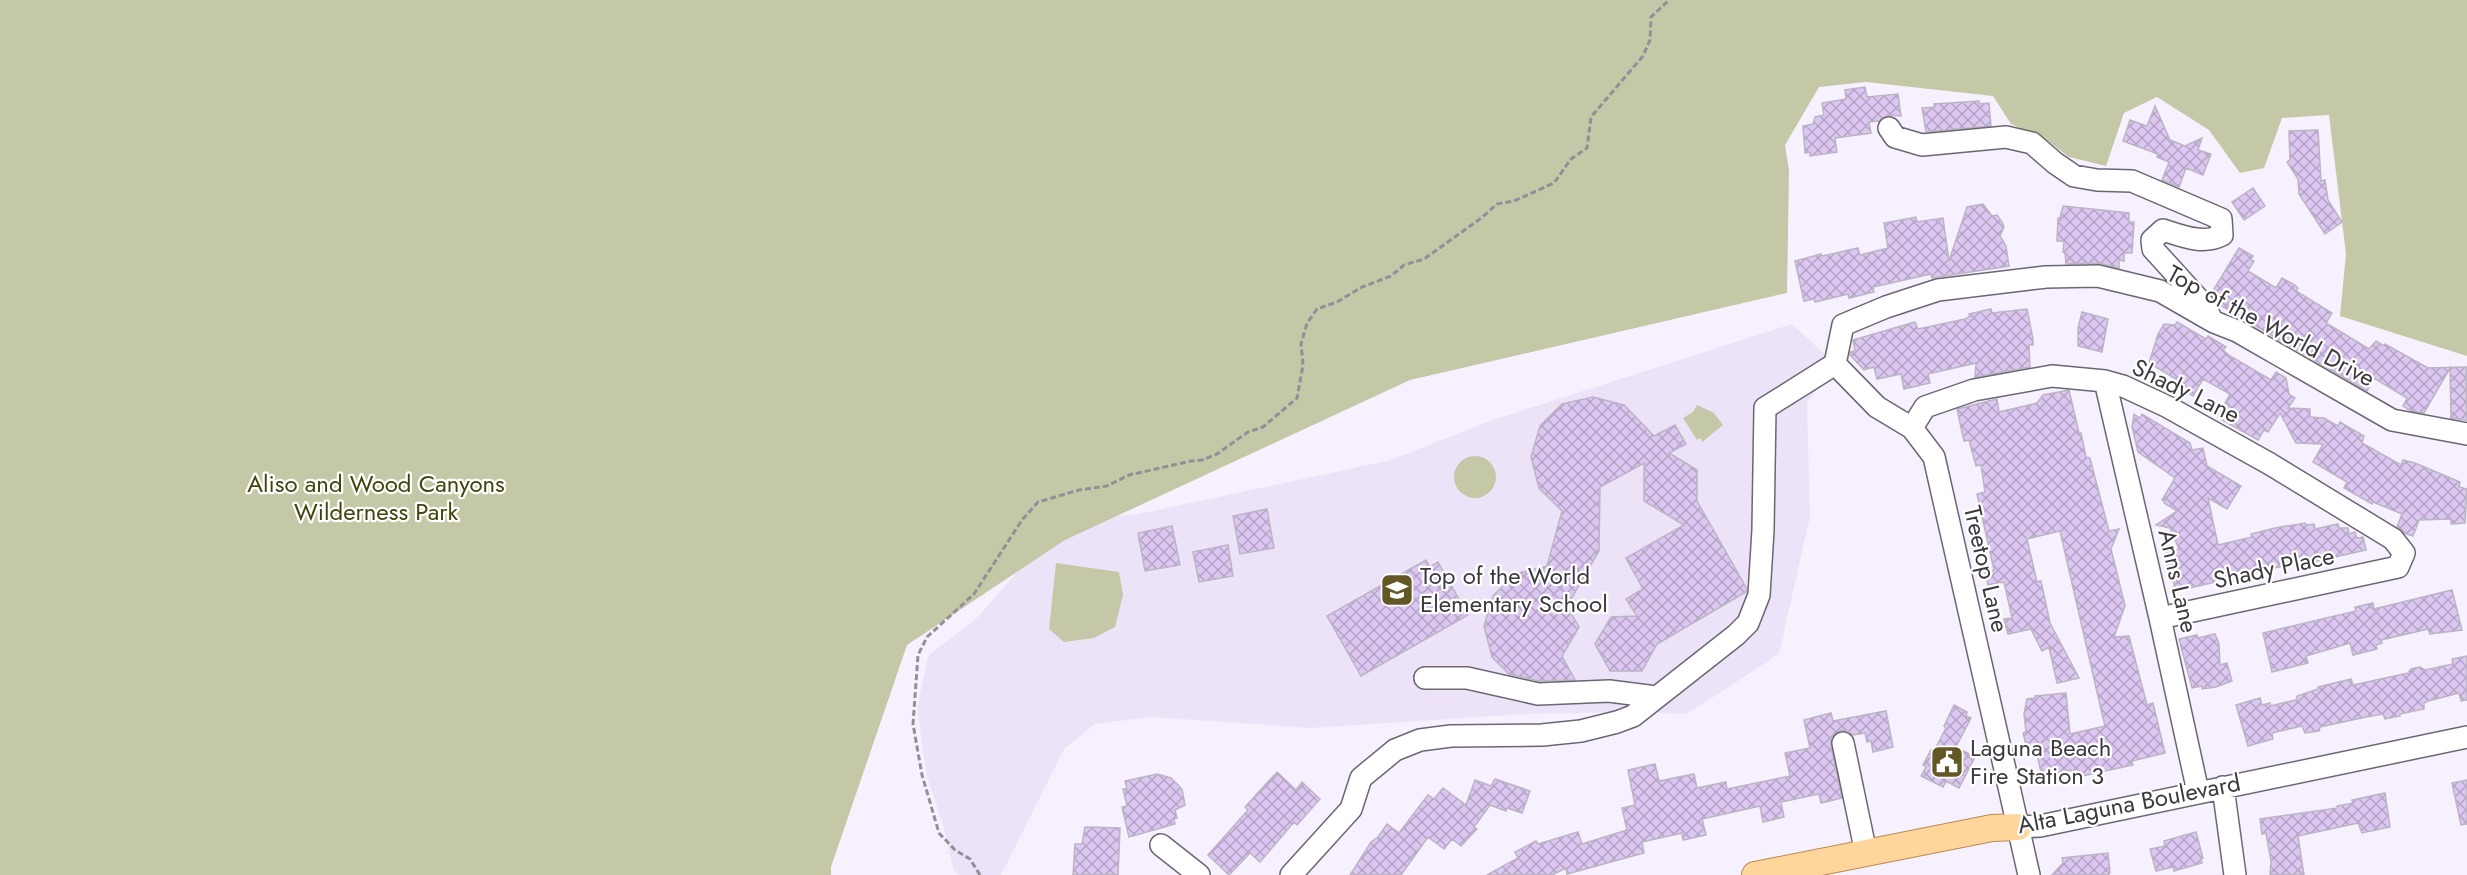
<svg xmlns="http://www.w3.org/2000/svg" width="2467" height="875" viewBox="0 0 2467 875" font-family="Jost,sans-serif">
  <defs>
    <pattern id="building-cross-hatch" width="8" height="8" patternUnits="userSpaceOnUse" patternTransform="scale(1.5)"><rect width="8" height="8" fill="#dcc7f2"/><path d="M0 0l8 8M0 8l8-8" fill="none" stroke="#b4a3c5"/></pattern>
  </defs>
  <rect width="100%" height="100%" fill="#f7f0ff"/>
  <!-- built -->
  <path fill="#ede3f9" d="M1792,324L1835,364L1807,403L1810,516L1779,654L1687,714L1633,712L1525,714L1311,728L1151,717L1095,724L1064,749L1001,875H961L954,872L944,828L927,777L917,708L928,656L979,616L1024,564L1083,518L1134,515L1391,460L1487,422Z"/>
  <!-- green -->
  <path fill="#c5c8a6" d="M0,0H2467V356L2340,316L2346,254L2329,115L2282,118L2264,168L2240,173L2209,130L2157,97L2124,113L2106,166L2069,157L2048,141L2011,124L1993,96L1866,82L1819,87L1785,145L1789,170L1787,293L1410,380L1065,540L907,645L831,867V875H0Z
    M1697,405L1714,413L1723,425L1702,442L1701,438L1697,440L1683,418L1693,412Z
    M1454 477a21 21 0 1 1 42 0a21 21 0 1 1-42 0Z
    M1056,563L1119,572L1123,595L1115,627L1094,638L1064,642L1049,629Z"/>
  <!-- building -->
  <path fill="url(#building-cross-hatch)" stroke="#bbb5c3" stroke-width="1.5" d="M1865,87L1867,97L1898,94L1901,116L1888,115L1879,121L1869,122L1871,133L1835,138L1837,152L1810,156V152L1805,153L1803,126L1813,124L1815,117L1824,115L1822,103L1846,99L1845,90Z
    M1979,101L1980,104L1989,103L1991,126L1926,132L1922,108L1935,107L1934,104Z
    M2155,106L2170,140L2185,146L2202,138L2198,150L2211,154L2203,175L2186,168L2179,187L2162,180L2169,162L2157,157L2158,154L2123,141L2130,120L2147,126Z
    M2318,130L2321,181L2325,180L2328,200L2342,222L2325,234L2299,194L2298,179L2287,162L2290,160L2289,131Z
    M2253,188L2265,206L2244,220L2232,202Z
    M1983,204L1992,216L1997,215L2002,222L2004,227L2000,236L2006,246L2009,266L1932,278L1931,274L1873,287L1874,292L1849,298L1848,294L1815,302L1814,299L1804,301L1795,261L1821,254L1822,256L1832,254L1858,248L1860,255L1888,248L1884,223L1916,217L1917,222L1943,218L1949,261L1967,207Z
    M2063,206L2129,213V222H2134L2132,253H2124V261L2119,260V268L2098,263L2066,264L2065,253L2063,252L2064,241H2057L2058,218H2060Z
    M2239,248L2253,256L2251,260L2254,261L2248,271L2276,288L2282,278L2295,285L2298,288L2296,291L2332,313L2326,323L2369,349L2376,341L2384,346L2385,344L2428,368L2466,367L2467,420L2451,418L2450,368L2424,413L2411,411L2403,406L2407,398L2374,378L2367,391L2218,304L2211,294Z
    M1991,309L1992,313L2027,309L2033,339V345H2029L2030,367L1975,377L1976,363L1928,374L1930,383L1904,389L1901,374L1877,379L1874,367L1864,370L1850,355V352L1855,351L1853,340L1915,322L1918,329L1965,319L1970,316L1969,314Z
    M2082,312L2108,319L2102,352L2078,346V328Z
    M2177,322L2206,339L2208,336L2226,347L2223,350L2230,356L2271,380L2276,372L2286,378L2289,394L2295,398L2288,408L2310,409V417L2324,418L2338,426L2340,422L2364,436L2362,443L2401,465L2403,460L2415,463L2460,482L2459,487L2467,489L2465,523L2451,524V519L2419,520L2413,536L2404,533L2397,527L2402,514L2373,502L2372,504L2344,488L2347,482L2313,462L2323,444L2296,443L2280,413L2268,432L2264,430L2258,440L2222,420L2218,416L2230,394L2203,379L2193,396L2178,387L2181,382L2149,363L2158,334L2164,324L2175,325Z
    M2069,390L2079,433H2081L2086,457L2090,458L2109,531L2119,529L2111,549L2125,606L2114,637L2129,636L2147,705L2153,703L2165,753L2132,761L2133,765L2082,776L2081,772L2072,774L2071,770L2042,777L2036,750L2028,752L2023,733L2026,732L2024,714L2027,699L2035,698V696L2066,693L2070,734L2105,726L2100,705L2060,531L2027,539L2037,582L2041,581L2050,623L2079,678L2057,683L2049,647L2042,651L2031,629L2008,634L2004,619L2012,618L2004,582L1988,585L1985,572L1994,570L1977,494L1985,492L1981,465L1976,466L1969,440L1964,441L1957,409L1997,399L1999,412L2037,403L2043,395Z
    M1593,397L1624,405L1654,436L1675,425L1686,444L1669,453L1697,470V501L1747,589L1746,592L1657,644L1642,671H1610L1595,644L1611,617L1637,616L1626,599L1643,589L1626,558L1684,525L1644,501V463L1600,487L1599,551L1567,606L1579,627L1562,656L1575,680L1539,681L1509,674L1492,657L1484,626L1493,596L1515,574L1547,566L1562,511L1539,488L1531,457L1540,426L1562,404Z
    M2134,414L2140,418L2142,414L2190,443L2192,450L2203,448L2207,466L2241,486L2227,509L2208,498L2218,545L2252,537L2251,534L2275,528L2305,523L2306,525L2314,524L2315,529L2338,524L2339,528H2348L2349,534L2355,532L2357,538L2363,537L2366,550L2300,565V563L2292,564L2181,590V587L2175,589L2173,580L2170,581L2164,554L2179,549L2170,528L2156,525L2177,511L2164,503L2165,501L2162,500L2175,478L2138,452L2132,427Z
    M1267,509L1274,548L1240,554L1233,516Z
    M1172,526L1180,565L1145,571L1138,533Z
    M1228,545L1233,576L1199,582L1193,552Z
    M1426,560L1430,567L1438,562L1468,615L1361,676L1327,616Z
    M2452,590L2462,630L2430,634L2428,629L2381,640L2382,643L2376,645L2377,649L2353,655L2350,643L2306,656L2308,663L2272,672L2263,633L2356,611L2355,607L2373,603L2374,609Z
    M2215,634L2219,644L2220,665L2227,663L2232,681L2216,687L2202,689V686L2192,688L2179,639L2197,635L2198,638Z
    M2467,656V700L2461,701L2459,693L2428,701L2424,703V709L2400,714V716L2385,719L2383,714L2366,717L2320,727L2319,731L2305,733L2302,726L2272,733L2273,739L2248,746L2236,705L2260,698L2262,705L2270,703V706L2296,700L2297,696L2318,689V687L2351,679L2353,685L2408,673L2411,669L2420,667L2425,670L2453,664L2452,659Z
    M1954,705L1967,712L1966,716L1971,718L1956,747L1975,757L1959,788L1946,781L1943,787L1921,776L1926,767L1923,765L1931,750L1934,751L1946,728L1944,726Z
    M1886,711L1893,747L1873,752L1871,741L1867,742L1865,733L1853,735L1848,731L1841,730L1831,738V746L1842,798L1821,803L1819,794L1781,802L1784,817L1763,822L1760,806L1702,819L1706,835L1683,840L1682,833L1642,842L1644,853L1567,874L1566,868L1552,875H1487L1518,858L1515,852L1536,841L1538,844L1578,832L1582,844L1627,830L1622,808L1635,805L1628,770L1655,764L1659,781L1694,774L1697,788L1726,782L1727,789L1790,776L1785,753L1810,748L1804,720L1831,713L1833,721Z
    M1277,772L1296,790L1302,782L1320,799L1297,825L1294,822L1260,862L1250,853L1229,875L1208,855L1248,810L1245,807Z
    M1157,774L1171,778L1182,789L1185,805L1175,810L1177,818L1174,819L1175,824L1129,837L1122,807L1127,806L1123,789H1127L1125,781Z
    M1495,779L1530,791L1522,813L1507,808L1506,811L1490,805L1474,827L1477,829L1461,846L1452,839L1444,849L1428,837L1401,875H1350L1371,842L1378,837L1387,824L1399,833L1428,795L1434,799L1443,788L1466,805L1475,780L1491,786Z
    M2467,780V824L2461,825L2452,783Z
    M2385,793L2390,827L2362,833L2358,823L2298,836L2304,875H2270L2271,861L2266,833L2262,834L2260,819L2338,808L2337,806L2353,803L2352,800Z
    M1085,827L1120,828L1118,875H1073L1075,844H1082Z
    M2196,832L2203,858L2201,859L2202,863L2174,871L2173,867L2156,871L2150,849L2165,846L2164,841Z
    M2108,853L2110,873L2108,875H2052L2063,863L2062,858Z"/>
  <g fill="none" stroke-linecap="round" stroke-linejoin="round">
    <!-- minor casing -->
    <g stroke="#6c6672" stroke-width="24">
      <path id="minor" d="M1889,128L1895,137L1922,145L2006,137L2032,143L2055,163L2074,176L2097,180L2132,181L2221,219L2222,235C2203,245 2182,236 2163,230L2152,240L2153,249L2203,304L2210,316
        M1835,364L1843,325L1886,307L1938,290L2046,277L2098,276L2160,291L2214,322L2237,331L2392,420L2467,434
        M1835,364L1877,407L1912,428L1934,457L2029,875
        M2105,381L2160,618L2198,792
        M1912,428L1925,407L1974,390L2052,376L2105,381L2123,386L2168,407L2270,464L2393,539L2404,553L2398,567L2160,618
        M1425,678H1467L1538,694L1609,691L1656,697
        M1843,743L1866,853
        M2223,787L2235,875
        M2018,827L2040,826L2467,737
        M1161,845L1199,875
        M1291,875L1351,809L1361,778L1395,750L1420,740L1451,736L1542,735L1581,731L1617,722L1633,716L1736,635L1748,623L1759,595L1763,530L1765,408L1835,364"/>
    </g>
    <!-- major casing -->
    <g stroke="#b98c4f" stroke-width="28">
      <path id="major" d="M1755,875L1992,828L2018,827"/>
    </g>
    <!-- path -->
    <path stroke="#938f99" stroke-width="3" stroke-dasharray="6 3" stroke-linecap="butt" d="M980,875L970,859L955,850L939,833L922,775L913,724L918,655L927,637L974,594L1022,520L1038,502L1079,490L1107,486L1129,475L1191,461L1202,460L1217,454L1248,432L1263,427L1297,398L1303,365L1301,344L1307,323L1317,309L1337,302L1362,287L1391,276L1404,265L1424,259L1480,219L1497,204L1514,201L1554,183L1571,159L1587,148L1591,117L1643,56L1650,40L1651,17L1669,0"/>
    <!-- minor -->
    <use href="#minor" stroke="#fff" stroke-width="21"/>
    <!-- major -->
    <use href="#major" stroke="#fed59b" stroke-width="26"/>
  </g>
  <!-- icons -->
  <defs>
    <g id="school-square" transform="scale(1.725)"><rect x="-9" y="-9" width="18" height="18" rx="4" fill="#635825" stroke="#fff"/><path d="M0-5L7-2L0 1L-7-2ZM-4 1L0 2.5L4 1V4Q0 6-4 4Z" fill="#fff"/></g>
    <g id="civic-square" transform="scale(1.725)"><rect x="-9" y="-9" width="18" height="18" rx="4" fill="#635825" stroke="#fff"/><path d="M-.6-6.5H3V-4.5H.6V-3L4-1V1h2V6H-6V1h2V-1L-.6-3ZM-1.2 2.5V6h2.4V2.5Z" fill="#fff"/></g>
  </defs>
  <g fill-rule="evenodd">
    <use href="#school-square" x="1397" y="590"/>
    <use href="#civic-square" x="1947" y="762"/>
  </g>
  <g text-anchor="middle" stroke-width="4.5" stroke-linejoin="round" paint-order="stroke">
    <!-- street labels -->
    <g font-size="24" fill="#3c393f" stroke="#fff">
      <text transform="translate(2271 326) rotate(28)" y="8">Top of the World Drive</text>
      <text transform="translate(2186 391) rotate(26)" y="8">Shady Lane</text>
      <text transform="translate(2274 568) rotate(-12)" y="8">Shady Place</text>
      <text transform="translate(1986 569) rotate(77)" y="8">Treetop Lane</text>
      <text transform="translate(2178 581) rotate(77)" y="8">Anns Lane</text>
      <text transform="translate(2129 804) rotate(-11)" y="8">Alta Laguna Boulevard</text>
    </g>
    <!-- park labels -->
    <g font-size="24" fill="#42440c" stroke="#fff">
      <text x="376" y="492">Aliso and Wood Canyons<tspan x="376" dy="28">Wilderness Park</tspan></text>
    </g>
    <!-- poi labels -->
    <g font-size="24" fill="#3c393f" stroke="#fff" text-anchor="start">
      <text x="1420" y="584">Top of the World<tspan x="1420" dy="28">Elementary School</tspan></text>
      <text x="1970" y="756">Laguna Beach<tspan x="1970" dy="28">Fire Station 3</tspan></text>
    </g>
  </g>
</svg>
